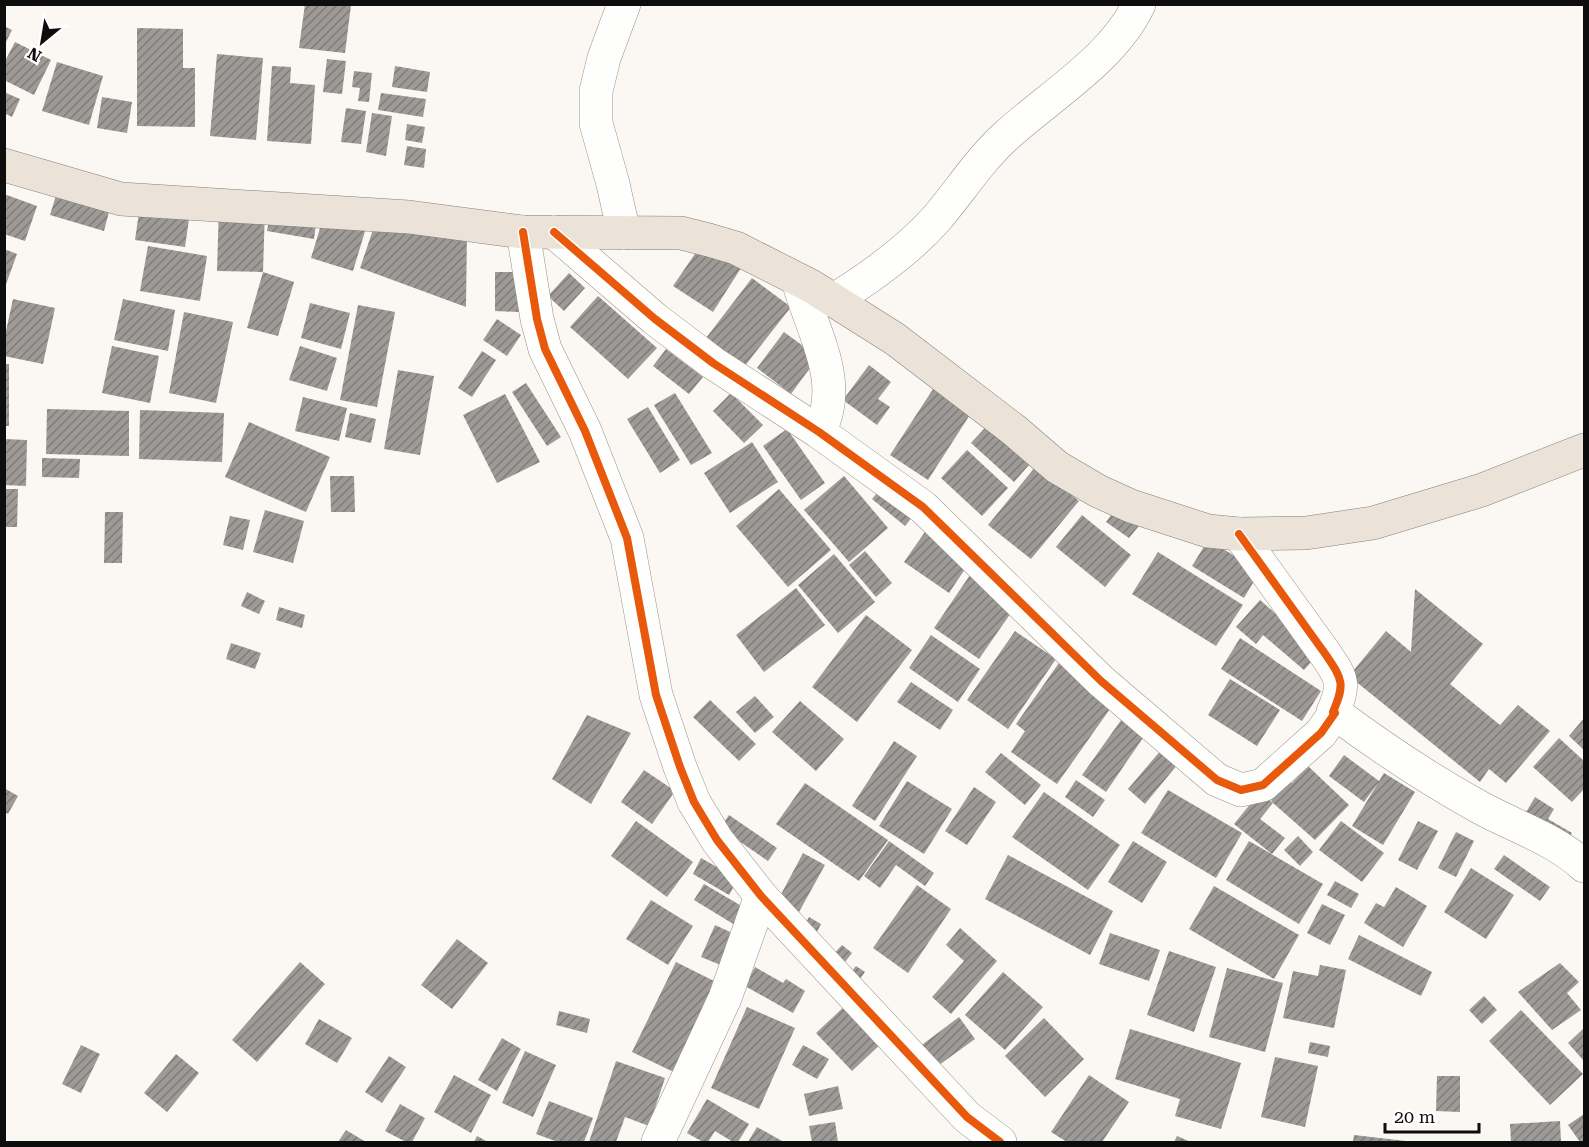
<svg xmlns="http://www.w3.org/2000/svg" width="1589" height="1147" viewBox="0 0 1589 1147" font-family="'Roboto Serif',serif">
  <defs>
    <pattern id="building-hatch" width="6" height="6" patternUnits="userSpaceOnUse" patternTransform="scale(1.5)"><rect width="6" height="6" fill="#9e9a97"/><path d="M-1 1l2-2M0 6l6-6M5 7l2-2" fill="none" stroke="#7f7c7a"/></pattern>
  </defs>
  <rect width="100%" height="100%" fill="#fbf7f2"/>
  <!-- building -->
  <path fill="url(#building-hatch)" d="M305,4L351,5L345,53L299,48Z
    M4,26L12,30L4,46Z
    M137,28L183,29V68H195V127L137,126Z
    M15,42L51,60L34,95L4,80V63Z
    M217,54L263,58L256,140L210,136Z
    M327,59L346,61L342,94L323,92Z
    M57,62L103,76L89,125L42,111Z
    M272,66L291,67L290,83L315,85L311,144L267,141Z
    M395,66L430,72L427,92L392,87Z
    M354,71L372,73L369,102L358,101L360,88L352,87Z
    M4,92L20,99L12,117L4,113Z
    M381,93L426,99L423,117L378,110Z
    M102,97L132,102L127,133L97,128Z
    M346,108L366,111L361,144L341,142Z
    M372,113L392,116L386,156L366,152Z
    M407,124L425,127L422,143L405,140Z
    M407,146L426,149L424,168L404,165Z
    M57,192L110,208L104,231L50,215Z
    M4,194L37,206L25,241L4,234Z
    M140,205L190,212L185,247L135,240Z
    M219,206L265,208L263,272L217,271Z
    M324,215L366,228L353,271L311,258Z
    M270,216L316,224L314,239L267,231Z
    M376,221L467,231L466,307L360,268Z
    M701,245L741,268L713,312L673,286Z
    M148,246L207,256L200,301L140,291Z
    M4,249L17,254L5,287H4Z
    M263,272L294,282L278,336L247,328Z
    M495,272H519V312L495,311Z
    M569,273L585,288L564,311L548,296Z
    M752,278L791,307L744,367L706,338Z
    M598,296L657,348L628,379L570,327Z
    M13,299L55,308L43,364L4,356V340Z
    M123,299L175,310L168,351L114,340Z
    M310,303L350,313L341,349L301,338Z
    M358,305L395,312L377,407L340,400Z
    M184,312L233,322L216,403L169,393Z
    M497,319L521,335L507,356L483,340Z
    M784,332L818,357L791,394L757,368Z
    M112,346L159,356L150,403L102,393Z
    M300,346L337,358L327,391L289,380Z
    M666,349L703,377L689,394L653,366Z
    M482,351L496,360L472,397L458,388Z
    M4,364H9V426H4Z
    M869,365L891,382L878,399L890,407L877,425L843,400Z
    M398,370L434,376L420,455L384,449Z
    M526,383L561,437L547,446L512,392Z
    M935,386L973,410L928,480L890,455Z
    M675,393L712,453L691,465L654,405Z
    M731,393L763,425L744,443L713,411Z
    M505,394L540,462L497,483L463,415Z
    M303,397L347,408L339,441L295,431Z
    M648,407L680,460L660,473L627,419Z
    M47,409L129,411V456L46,454Z
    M140,410L224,413L222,462L139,459Z
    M350,413L376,419L371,443L345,437Z
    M993,419L1036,457L1014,482L971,443Z
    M249,422L330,457L306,512L225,477Z
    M787,429L825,483L801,500L763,446Z
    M4,439L27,440L26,486L4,485Z
    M752,442L778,482L730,513L704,473Z
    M967,450L1008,488L982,516L941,478Z
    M42,458L80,459L79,478L42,477Z
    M1036,466L1079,501L1031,559L988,525Z
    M330,476H354L355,512H331Z
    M844,476L888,528L849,562L804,510Z
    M883,486L916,512L905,526L872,499Z
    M4,489H18L17,527H4Z
    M779,489L831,550L788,587L736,526Z
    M1120,503L1143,521L1129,538L1106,522Z
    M265,510L304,521L293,563L253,552Z
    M105,512H123L122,563H104Z
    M1082,515L1131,555L1105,587L1056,547Z
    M230,516L250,520L243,550L223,545Z
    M927,529L971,560L949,593L904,562Z
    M1208,540L1260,571L1244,598L1192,566Z
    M865,551L892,583L876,597L849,565Z
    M1158,552L1243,605L1216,646L1132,594Z
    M834,554L875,602L838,633L798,585Z
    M970,575L1015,607L979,659L934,628Z
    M796,588L825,625L764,672L736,635Z
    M1415,589L1483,644L1450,684L1500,725L1518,705L1550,731L1506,783L1489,769L1480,782L1349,676L1386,631L1411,652Z
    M247,592L265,601L259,614L241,606Z
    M1260,600L1320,652L1304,670L1263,635L1256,644L1236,627Z
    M279,607L305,615L302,628L276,620Z
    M866,615L912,650L857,722L812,687Z
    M1015,631L1056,659L1008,729L967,700Z
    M931,635L980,669L958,702L909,668Z
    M1240,638L1321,691L1302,721L1221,669Z
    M231,643L261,653L255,669L226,659Z
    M1061,660L1117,699L1057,784L1011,752L1025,731L1016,724Z
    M1230,679L1280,710L1257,746L1208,715Z
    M911,682L953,710L940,730L897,702Z
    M755,696L774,717L755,733L736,712Z
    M710,700L756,744L739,761L693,717Z
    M800,701L844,739L816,771L772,732Z
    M587,715L631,733L591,804L552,779Z
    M1124,716L1147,732L1106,792L1082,775Z
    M1584,718V750L1569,736Z
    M1559,738L1584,761V789L1572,802L1533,767Z
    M894,741L917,756L875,821L852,806Z
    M1161,750L1178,764L1145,804L1128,789Z
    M1001,753L1041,785L1025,805L985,772Z
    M1344,755L1379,781L1384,773L1415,792L1383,845L1352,826L1378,783L1364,802L1329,776Z
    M1308,766L1349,805L1315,840L1273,803L1267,794L1284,775L1292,783Z
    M644,770L675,791L652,824L621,802Z
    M1076,780L1105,800L1093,817L1065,797Z
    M907,781L952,809L924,854L879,826Z
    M805,783L888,840L859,881L776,824Z
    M974,787L996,802L967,845L945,831Z
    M4,788L18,796L8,814L4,812Z
    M1168,790L1242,833L1216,878L1141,833Z
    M1044,792L1120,845L1088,890L1012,837Z
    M1260,792L1273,803L1260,819L1285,838L1272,854L1234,824Z
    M1535,797L1554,809L1548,819L1572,833L1558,856L1515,831Z
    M729,815L777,848L768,861L720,828Z
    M636,821L693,862L667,897L611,856Z
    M1341,821L1384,853L1362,882L1319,850Z
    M1418,821L1438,831L1417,870L1398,860Z
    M1456,832L1474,841L1456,877L1438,868Z
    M1298,836L1313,852L1300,866L1284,850Z
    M889,841L934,873L925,886L896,865L880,888L864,876Z
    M1133,841L1167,862L1142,903L1108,882Z
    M1249,841L1323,884L1299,924L1226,880Z
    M803,853L825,865L799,912L778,900Z
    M1008,855L1113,911L1090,955L985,899Z
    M1504,855L1550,887L1540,901L1494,869Z
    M701,858L738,879L729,895L693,874Z
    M1471,868L1514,895L1486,939L1444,912Z
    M1335,881L1359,894L1351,908L1327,895Z
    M704,884L745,908L735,925L694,900Z
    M917,885L951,909L908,973L873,948Z
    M1214,886L1299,935L1274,979L1189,929Z
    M1396,887L1427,906L1403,947L1364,923L1376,903L1384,907Z
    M651,900L693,926L668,965L626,939Z
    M1322,904L1345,915L1330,945L1307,933Z
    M809,917L821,924L815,936L802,930Z
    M715,925L741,937L728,968L701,957Z
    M960,928L997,961L951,1014L932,997L964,961L946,945Z
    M1110,933L1160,950L1149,981L1099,964Z
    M1359,935L1432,972L1421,996L1348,959Z
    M457,939L488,963L452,1009L421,985Z
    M842,945L852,953L842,966L831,957Z
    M1169,951L1216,967L1194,1032L1147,1015Z
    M300,962L325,984L257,1062L232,1040Z
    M676,962L728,988L684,1077L632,1052Z
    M1560,963L1579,982L1567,993L1581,1010L1552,1030L1518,992Z
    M1320,965L1346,970L1334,1028L1283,1018L1293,971L1318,976Z
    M856,966L865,972L857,983L848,976Z
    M755,967L783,983L786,979L805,991L793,1013L745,986Z
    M1227,968L1283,983L1265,1052L1209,1037Z
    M1003,972L1043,1007L1005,1050L965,1015Z
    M1484,996L1497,1010L1482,1024L1469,1010Z
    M847,1004L883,1042L852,1071L816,1033Z
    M747,1007L795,1028L759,1109L711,1088Z
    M1521,1010L1583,1074L1550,1105L1489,1041Z
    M559,1011L590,1019L587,1033L556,1025Z
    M959,1017L975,1039L935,1068L919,1047Z
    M1044,1018L1084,1059L1045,1097L1005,1056Z
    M319,1019L352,1038L337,1063L305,1044Z
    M1584,1028V1061L1568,1043Z
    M1130,1029L1241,1063L1221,1129L1175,1116L1180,1099L1115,1079Z
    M502,1038L521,1049L497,1091L478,1080Z
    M1310,1042L1330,1046L1328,1057L1308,1053Z
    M81,1045L100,1054L81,1093L62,1084Z
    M803,1045L829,1059L817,1079L792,1065Z
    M525,1051L556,1065L533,1117L502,1103Z
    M176,1054L199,1073L167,1112L144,1093Z
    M389,1056L406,1067L382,1103L365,1092Z
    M1275,1057L1318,1066L1305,1127L1261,1117Z
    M616,1061L665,1078L649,1126L625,1117L616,1142H589Z
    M454,1075L491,1095L471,1133L434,1112Z
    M1089,1075L1129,1102L1102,1142H1067L1051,1132Z
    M1437,1076H1460V1112L1436,1111Z
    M838,1086L843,1109L809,1116L804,1094Z
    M707,1099L749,1124L738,1142H733L715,1131L708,1142H703L687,1133Z
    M549,1101L593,1118L584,1142H558L536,1134Z
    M400,1104L425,1118L412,1142H406L385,1131Z
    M1584,1114V1142H1580L1568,1125Z
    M1560,1121L1561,1142H1511L1510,1124Z
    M835,1122L838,1142H812L809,1126Z
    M757,1127L784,1142H748Z
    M346,1130L366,1142H338Z
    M1354,1135L1406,1141V1142H1353Z
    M477,1136L488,1142H474Z
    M1177,1136L1191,1142H1174Z"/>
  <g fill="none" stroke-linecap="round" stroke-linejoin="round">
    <!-- minor casing -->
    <g stroke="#949290" stroke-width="34">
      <path id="minor" d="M523,232L537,319L545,349L585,431L627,538L656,695L680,767L694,802L717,840L761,896L967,1117L1000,1142
        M554,232L655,319L713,363L819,432L923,507L1101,681L1217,780L1241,790L1263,785L1321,733L1335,713L1333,712C1345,684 1343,680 1326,655L1239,534
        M624,233L613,184L596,123V91L604,58L624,4
        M798,280C811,330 846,382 819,432
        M834,300C871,277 908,251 937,218C960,191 980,159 1007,135C1050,96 1114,58 1139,4
        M1335,713C1382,748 1430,780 1481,808C1516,827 1555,839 1584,866
        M658,1142L725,998L761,896"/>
    </g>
    <!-- major casing -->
    <g stroke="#81807d" stroke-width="34">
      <path id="major" d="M4,165L121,199L409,217L523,232L681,233L709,240L736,248L811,286L895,339L1014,430L1057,467L1098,491L1131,506L1208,531L1239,534L1306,533L1373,523L1482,490L1584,450"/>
    </g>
    <!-- minor -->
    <use href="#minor" stroke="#fefefd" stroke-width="33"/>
    <!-- major -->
    <use href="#major" stroke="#ece3d8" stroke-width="33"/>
    <!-- cycleway casing -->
    <g stroke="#fff" stroke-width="11">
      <path id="cycleway" d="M523,232L537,319L545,349L585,431L627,538L656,695L680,767L694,802L717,840L761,896L967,1117L1000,1142
        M554,232L655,319L713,363L819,432L923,507L1101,681L1217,780L1241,790L1263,785L1321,733L1335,713L1333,712C1345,684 1343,680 1326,655L1239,534"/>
    </g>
    <!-- cycleway -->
    <use href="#cycleway" stroke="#e8590c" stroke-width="8"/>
  </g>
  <!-- border -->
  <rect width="1589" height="1147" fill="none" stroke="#0d0d0d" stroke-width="12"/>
  <!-- north arrow -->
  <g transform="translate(42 42) rotate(210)" stroke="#ffffff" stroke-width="4.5" paint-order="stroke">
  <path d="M0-4.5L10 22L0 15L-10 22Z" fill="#0d0d0d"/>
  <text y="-9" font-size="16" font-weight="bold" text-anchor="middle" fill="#0d0d0d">N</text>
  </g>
  <!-- scale -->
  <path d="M1385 1123v9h94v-9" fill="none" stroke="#0d0d0d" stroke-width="3"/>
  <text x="1394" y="1123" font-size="18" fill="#0d0d0d" stroke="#ffffff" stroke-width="4.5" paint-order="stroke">20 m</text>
</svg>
